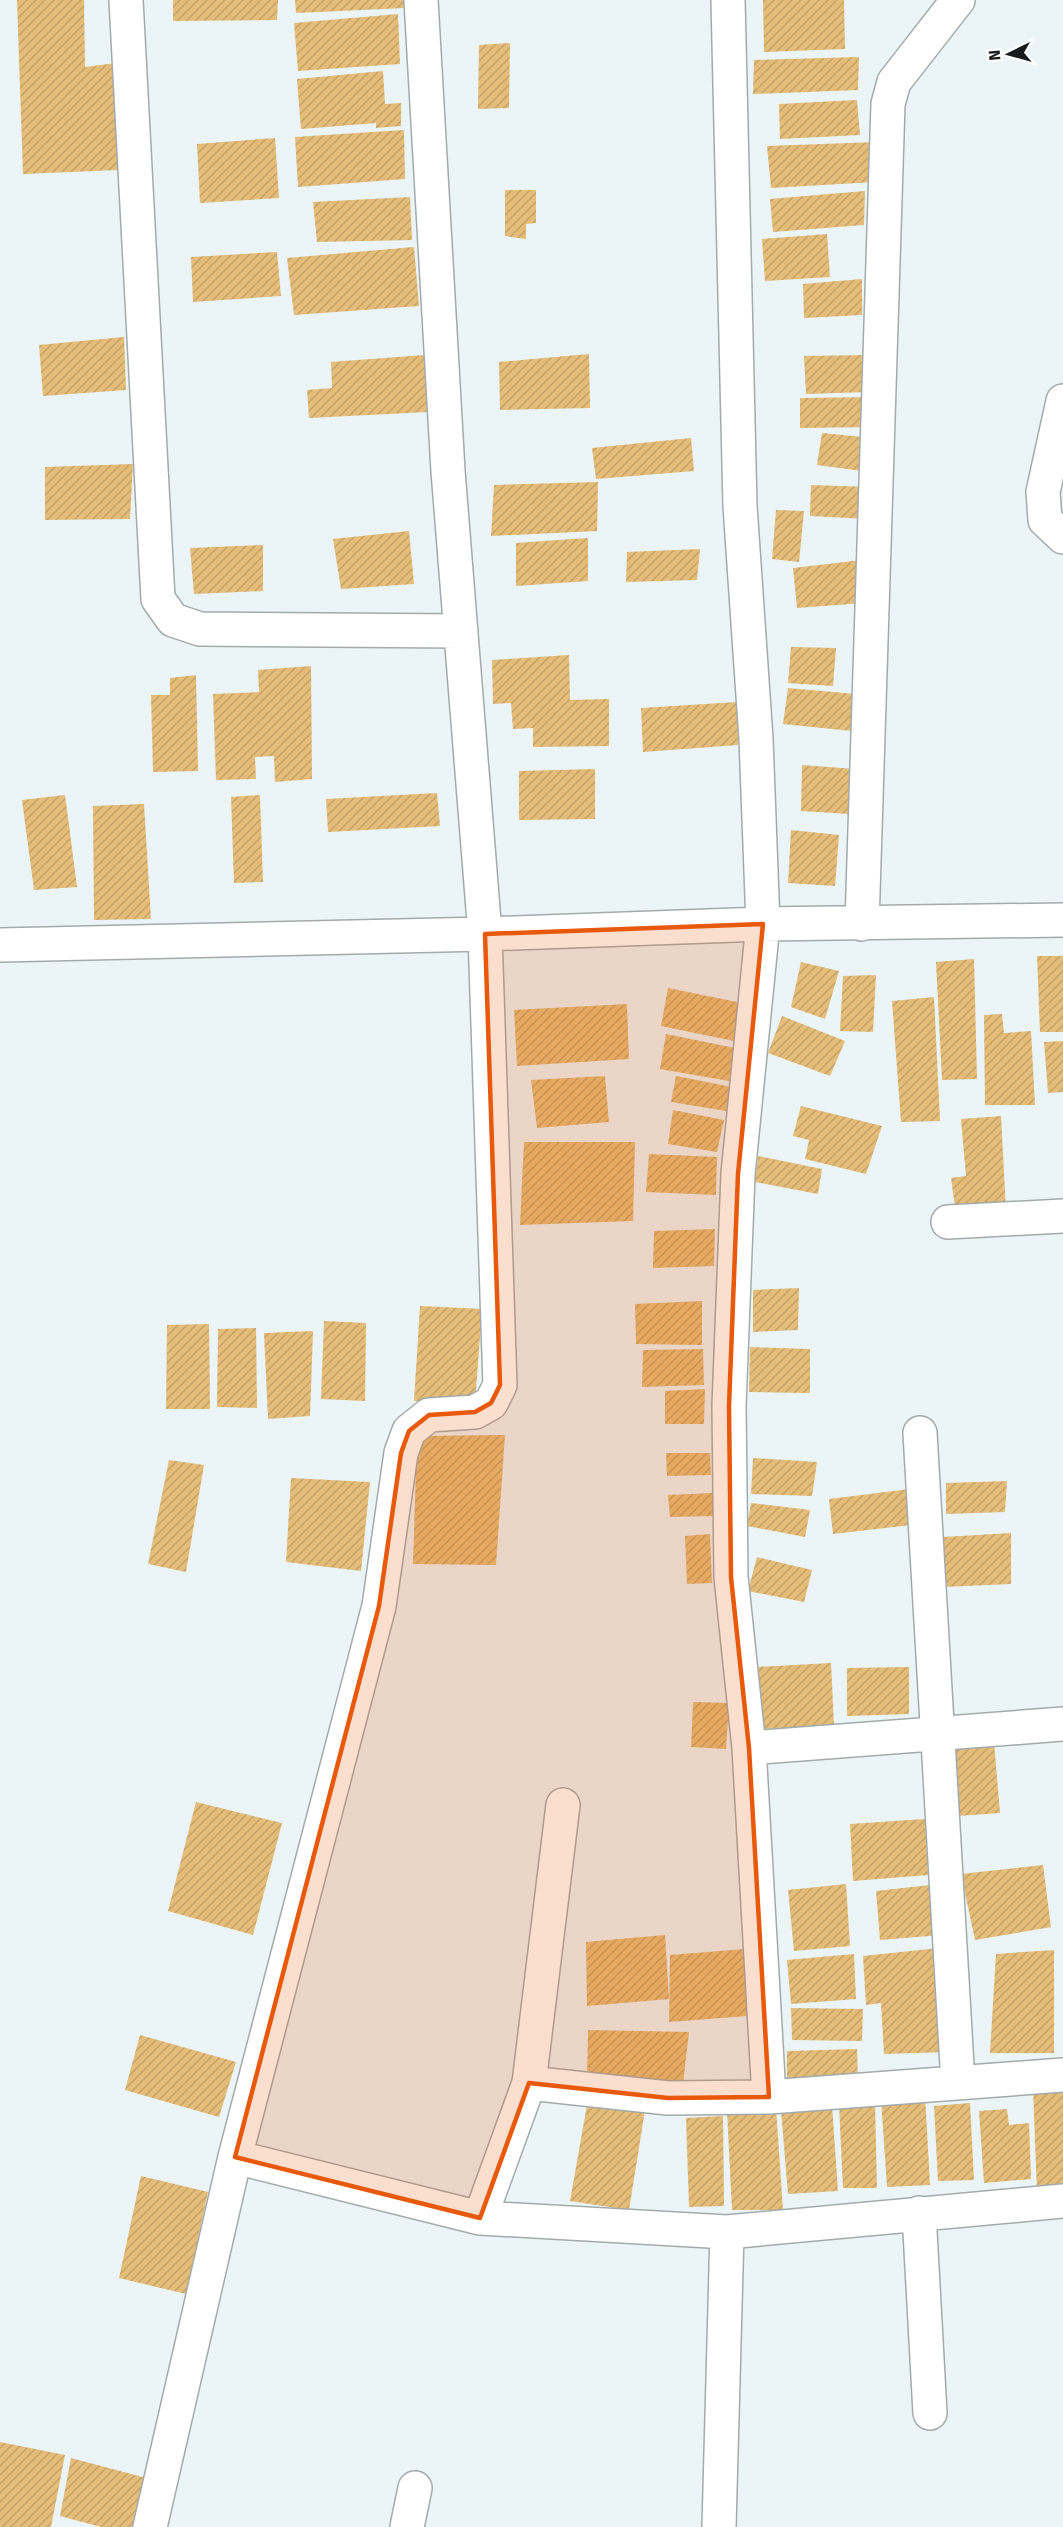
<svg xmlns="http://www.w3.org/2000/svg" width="1063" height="2527" viewBox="0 0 1063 2527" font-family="'Fira Sans',sans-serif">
  <defs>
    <pattern id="building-hatch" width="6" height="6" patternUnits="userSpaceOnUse" patternTransform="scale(1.5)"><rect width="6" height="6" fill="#e5bd79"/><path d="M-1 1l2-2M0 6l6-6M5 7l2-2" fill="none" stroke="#c4a268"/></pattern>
  </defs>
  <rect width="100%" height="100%" fill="#ebf4f6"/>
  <!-- building -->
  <path fill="url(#building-hatch)" d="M17,0H84L85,67L116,63L118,170L23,174Z
    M173,0H278L277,20L173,21Z
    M295,0H405V8L296,13Z
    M763,0H844L845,49L764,52Z
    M398,14L400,64L298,71L294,23Z
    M510,43L509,108L478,109L479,45Z
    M859,57L858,90L753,94L754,60Z
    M383,71L385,104L401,103V126L376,128V123L301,129L297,79Z
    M857,100L860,135L780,139L779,104Z
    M404,130L405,179L298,187L295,137Z
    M275,138L279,198L200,203L197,144Z
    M876,142L875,182L771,188L767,146Z
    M505,190H536V223L526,224V239L505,236Z
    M865,191L864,225L773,232L770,199Z
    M410,197L412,240L317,242L313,202Z
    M827,234L830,277L765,281L762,239Z
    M414,247L419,306L294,315L287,258Z
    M277,252L281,296L193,302L191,257Z
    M862,279V315L804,318L803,284Z
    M124,337L126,390L43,396L39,345Z
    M589,354L590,408L500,410L499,362Z
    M424,355L427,412L309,418L307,390L332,388L331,362Z
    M870,355L868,392L806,394L804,356Z
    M874,397L876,427L800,428V398Z
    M822,433L874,438L870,472L817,465Z
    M691,438L694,471L596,479L592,448Z
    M133,464L130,519L45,520V467Z
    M598,482L597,531L491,536L494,485Z
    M811,485L872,487L869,519L810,516Z
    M776,510L804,511L799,562L772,559Z
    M409,531L414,584L341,589L333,539Z
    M588,538V581L516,586V543Z
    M263,545V591L194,594L190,548Z
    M700,549L697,580L626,582L627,552Z
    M862,560L863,603L797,608L793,568Z
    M791,647L836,648L833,686L788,683Z
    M569,655L570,700L609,699V746L533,747V728L513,729L511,703L493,704L492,660Z
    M311,666L312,779L275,782L274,756L255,757L256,779L216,780L213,694L259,692L258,670Z
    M196,675L198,771L153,772L151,695H170V678Z
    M788,688L856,694L852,731L783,724Z
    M737,702L738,745L643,752L641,708Z
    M802,765L855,769L849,814L801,811Z
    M595,769V819L519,820V771Z
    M437,793L440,826L328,832L326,799Z
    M65,795L77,887L34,890L22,800Z
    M260,795L263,882L234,883L231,797Z
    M144,804L151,919L94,920L93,806Z
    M791,830L839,835L835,886L788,883Z
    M1037,956H1063V1032H1040Z
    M974,959L977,1079L942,1080L936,962Z
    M801,962L839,971L825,1019L791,1007Z
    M876,975L873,1032L840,1031L843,976Z
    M668,988L742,1003L734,1041L661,1026Z
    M934,997L940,1121L901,1122L892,1001Z
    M627,1004L629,1059L517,1066L514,1010Z
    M1002,1014L1004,1033L1031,1031L1035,1105H985L984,1015Z
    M782,1016L845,1041L830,1076L768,1053Z
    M666,1034L735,1048L729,1081L660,1069Z
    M1063,1041V1092L1048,1093L1044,1042Z
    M605,1076L609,1122L537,1128L531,1080Z
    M676,1076L732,1087L726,1111L671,1102Z
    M801,1106L882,1126L866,1174L805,1159L809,1140L793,1136Z
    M673,1110L724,1120L717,1152L668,1144Z
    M1001,1116L1006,1211L956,1214L951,1178L966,1176L961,1119Z
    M524,1142H635L633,1221L520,1225Z
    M649,1154L717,1157L716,1195L646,1192Z
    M758,1156L822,1169L818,1194L755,1182Z
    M715,1229L714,1266L653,1268L654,1231Z
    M799,1288L798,1330L753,1332V1290Z
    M702,1301V1345L636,1344L635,1304Z
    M420,1306L482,1309L475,1404L414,1401Z
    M324,1321L366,1323L365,1401L321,1399Z
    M209,1324L210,1409H166L167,1325Z
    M256,1328L257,1408L217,1407L218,1329Z
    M313,1331L310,1416L268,1419L264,1333Z
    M750,1347L810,1349V1393L749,1392Z
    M703,1349L704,1385L642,1387L643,1350Z
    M705,1389L704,1424H665V1391Z
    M505,1435L496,1565L413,1564L417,1436Z
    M666,1453H710L711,1475L667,1476Z
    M753,1458L817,1462L812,1496L751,1494Z
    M169,1460L204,1465L186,1572L148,1564Z
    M291,1478L370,1482L361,1571L286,1562Z
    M1007,1481L1005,1512L946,1514V1483Z
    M910,1489L911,1525L833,1534L829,1499Z
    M713,1493L714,1516L670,1517L668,1495Z
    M751,1503L810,1510L805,1537L747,1526Z
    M1011,1533V1584L943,1587V1537Z
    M710,1534L712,1583L687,1584L685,1536Z
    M757,1557L812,1570L804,1602L748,1591Z
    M831,1663L834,1726L762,1729L757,1667Z
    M909,1667V1714L847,1716V1668Z
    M693,1702L729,1703L726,1749L691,1747Z
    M994,1742L1000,1813L957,1816L950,1746Z
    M196,1802L282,1823L253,1935L168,1911Z
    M925,1819L928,1875L853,1881L850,1824Z
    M1043,1865L1051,1927L975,1940L961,1874Z
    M846,1884L850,1946L794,1951L788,1890Z
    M939,1884L942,1935L880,1940L876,1891Z
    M665,1935L669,1999L587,2006L586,1942Z
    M939,1948L947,2052L884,2054L881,2003L866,2005L863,1956Z
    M745,1949L747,2016L669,2022L670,1955Z
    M1054,1950V2053H990L996,1954Z
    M854,1954L856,1999L791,2004L787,1960Z
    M791,2008L863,2009L862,2041L792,2040Z
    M588,2030L689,2032L683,2084L587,2079Z
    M140,2035L236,2062L219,2117L125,2090Z
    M857,2049L858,2083L787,2086V2051Z
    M1063,2087V2190L1037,2192L1033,2089Z
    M925,2095L930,2185L887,2187L881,2099Z
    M875,2103L877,2188H843L839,2105Z
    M970,2103L974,2180L938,2181L934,2106Z
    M587,2105L645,2110L629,2210L570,2201Z
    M832,2106L838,2191L788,2194L781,2111Z
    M776,2108L783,2210H732L727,2111Z
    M1007,2109L1009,2125L1029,2123L1031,2179L984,2183L979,2111Z
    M723,2116L724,2206L689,2207L686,2118Z
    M141,2176L208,2192L186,2294L119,2278Z
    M0,2442L65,2455L51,2527H0Z
    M71,2458L154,2480L142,2527H101L60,2516Z"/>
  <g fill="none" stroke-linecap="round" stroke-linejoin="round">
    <!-- minor casing -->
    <g stroke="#a2abac" stroke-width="36">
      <path id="minor" d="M126,0L158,599L173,620L200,629L461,631
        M728,0L740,506L756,739L763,924L738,1174L729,1406L731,1577L749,1748L769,2097L668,2098L529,2083L480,2218L727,2232L1063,2201
        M1063,401L1043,492L1045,520L1063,537
        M862,924L888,104L894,82L958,0
        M0,945L485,934L763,924L1063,920
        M948,1222L1063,1216
        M920,1433L958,2083
        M749,1748L1063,1724
        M529,2083L563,1805
        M769,2097L1063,2075
        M235,2157L480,2218
        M919,2213L930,2413
        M150,2527L235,2157L379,1606L401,1453L409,1431L429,1415L475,1412L491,1403L500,1385L485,934L448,471L421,0
        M407,2527L415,2488
        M719,2527L727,2232"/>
    </g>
    <!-- minor -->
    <use href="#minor" stroke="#fff" stroke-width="33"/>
  </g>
  <!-- marked area -->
  <path fill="#e8590c" fill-opacity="0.2" stroke="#e8590c" stroke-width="4.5" stroke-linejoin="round" d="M763,924L738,1174L729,1406L731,1577L749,1748L769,2097L668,2098L529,2083L480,2218L235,2157L379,1606L401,1453L409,1431L429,1415L475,1412L491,1403L500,1385L485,934Z"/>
  <!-- north arrow -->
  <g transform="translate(1009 54) rotate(265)" stroke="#ffffff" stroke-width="4.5" paint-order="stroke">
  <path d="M0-4.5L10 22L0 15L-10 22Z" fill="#181b1b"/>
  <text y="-9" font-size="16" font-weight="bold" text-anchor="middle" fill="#181b1b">N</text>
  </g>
</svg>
